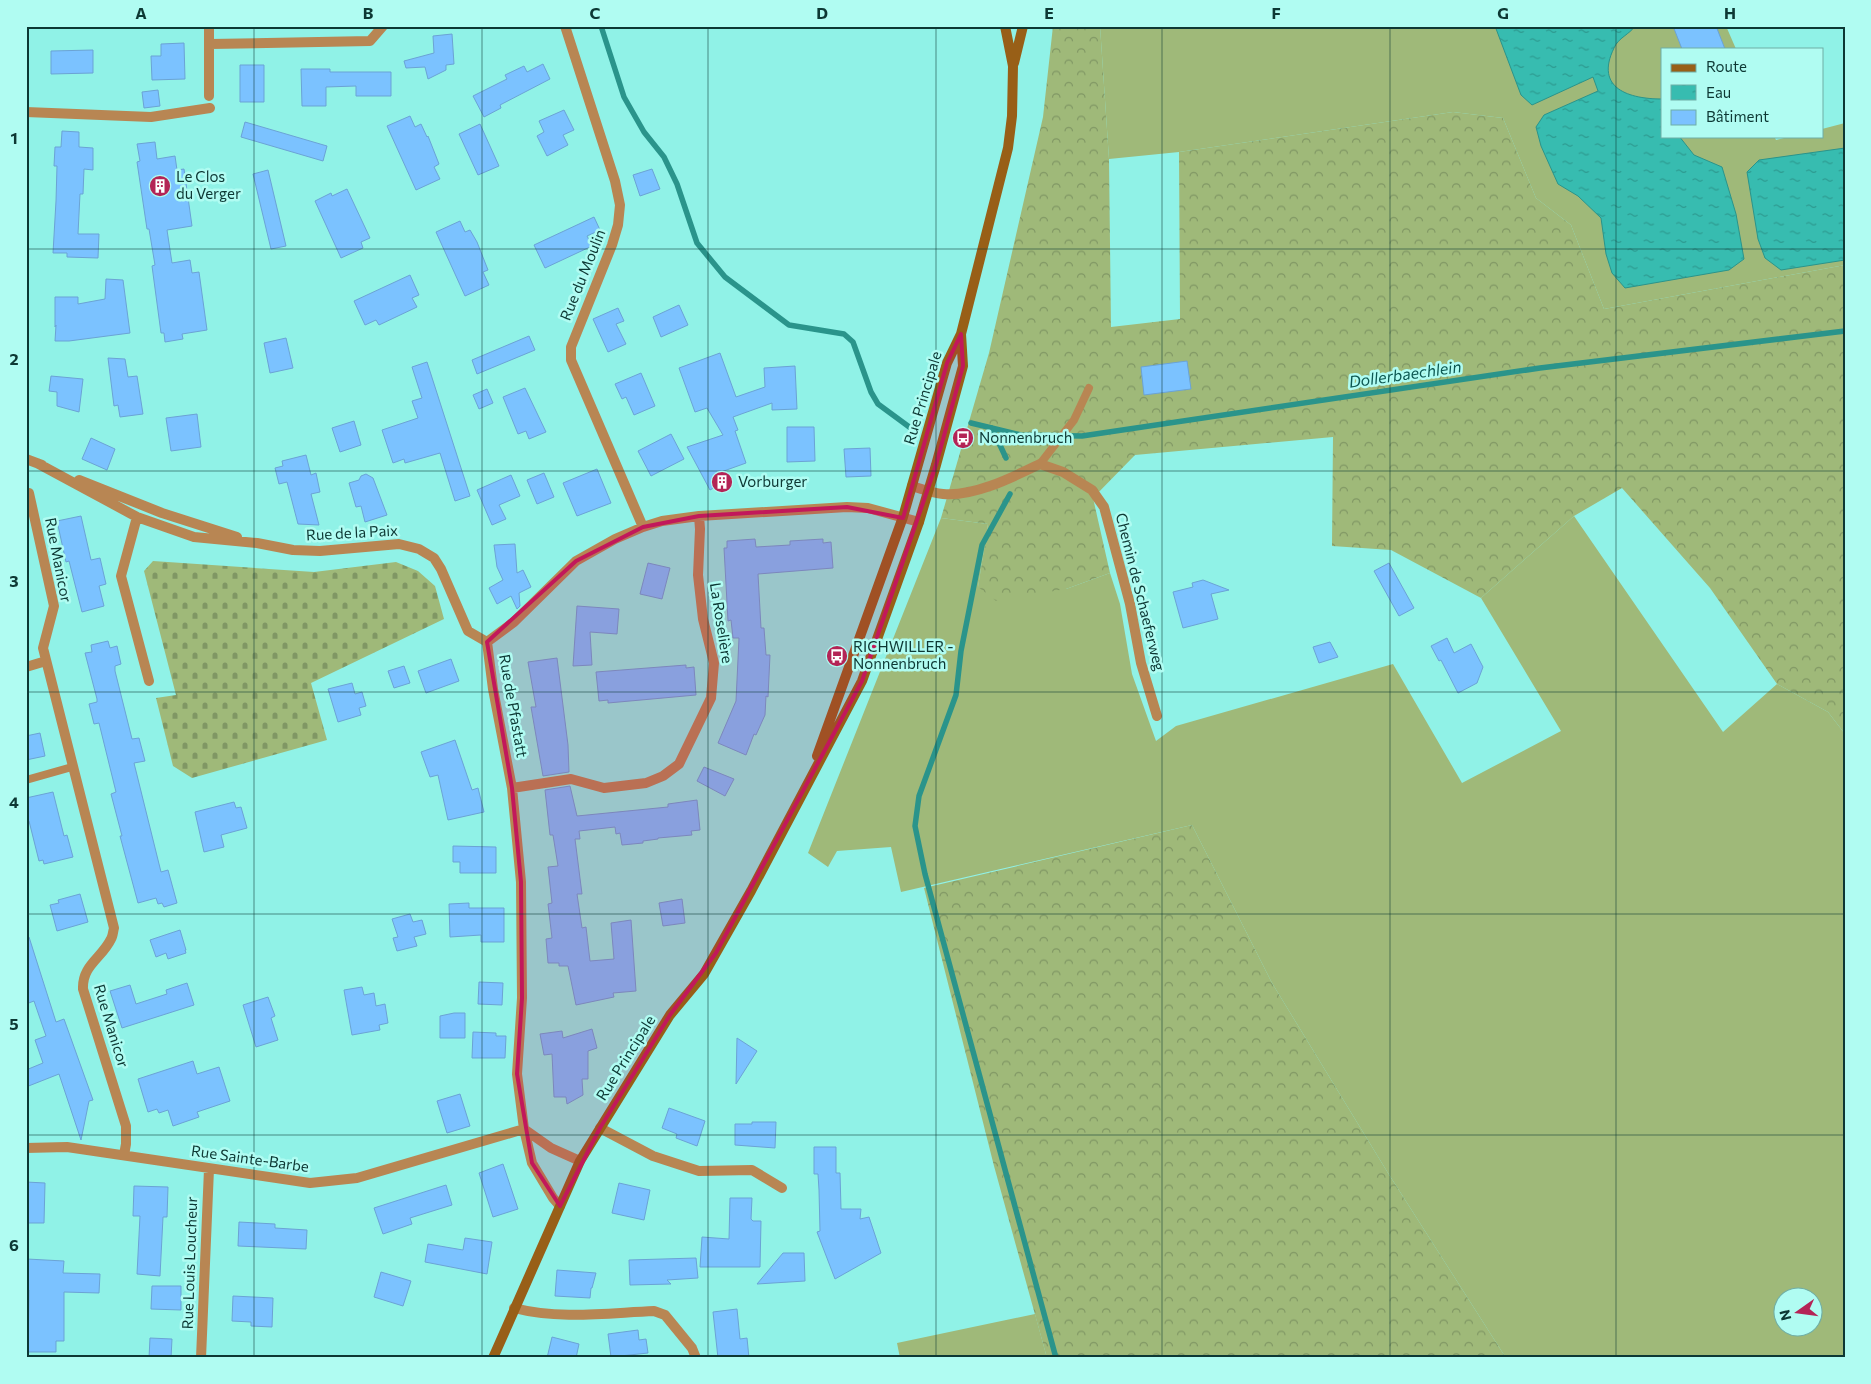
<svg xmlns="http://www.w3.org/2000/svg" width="1871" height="1384" viewBox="0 0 1871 1384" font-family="Commissioner,sans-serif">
  <defs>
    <pattern id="forest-crowns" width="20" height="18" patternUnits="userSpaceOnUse" patternTransform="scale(1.25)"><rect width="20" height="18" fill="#9fb979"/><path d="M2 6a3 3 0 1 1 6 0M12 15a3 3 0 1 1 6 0" fill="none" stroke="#809764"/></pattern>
    <pattern id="cemetery-stones" width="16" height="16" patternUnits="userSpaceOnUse" patternTransform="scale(1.25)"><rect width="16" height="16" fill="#9fb979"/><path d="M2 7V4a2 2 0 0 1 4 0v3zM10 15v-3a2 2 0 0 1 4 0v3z" fill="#809764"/></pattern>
    <pattern id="water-ripples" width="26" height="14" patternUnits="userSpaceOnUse" patternTransform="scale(1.25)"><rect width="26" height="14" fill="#37bcb0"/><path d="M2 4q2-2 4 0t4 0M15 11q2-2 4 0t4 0" fill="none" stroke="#2d9a90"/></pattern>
  </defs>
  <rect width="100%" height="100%" fill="#90f2e7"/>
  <!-- grass -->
  <path fill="#9fb979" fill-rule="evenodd" d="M1100,26H1726L1736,49H1662V136H1774L1776,140L1792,136H1822V129L1845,123V265L1604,309L1571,225L1536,198L1503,118L1453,112L1179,152L1109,159Z
    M1574,516L1723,732L1777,684L1828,712L1845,734V1358H1506L1388,1173L1272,983L1192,825L901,892L891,847L837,851L828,867L808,853L941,518L988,524L978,587L1066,589L1110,573L1120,604L1132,674L1156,741L1176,726L1393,664L1462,783L1561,731L1481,598ZM1784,1296H1814V1326H1784Z
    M1035,1314L1047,1358H900L897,1343Z"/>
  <!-- forest -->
  <path fill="url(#forest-crowns)" d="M1053,26H1100L1109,159L1111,327L1180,319L1179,152L1453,112L1503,118L1536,198L1571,225L1604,309L1845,265V734L1828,712L1777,684L1710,588L1622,488L1574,516L1481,598L1391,550L1332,546L1333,437L1135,455L1093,498L1110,573L1066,589L996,601L978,587L988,524L941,518L989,353L1043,117Z
    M1192,825L1272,983L1388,1173L1506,1358H1047L994,1166L924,888Z"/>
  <!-- cemetery -->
  <path fill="url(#cemetery-stones)" d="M153,561L314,572L396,562L418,571L435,586L444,619L311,683L327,740L192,778L173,766L156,698L176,695L144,571Z"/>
  <!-- water -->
  <path fill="url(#water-ripples)" stroke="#2a948b" d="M1495,26H1635C1630,34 1618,38 1614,48C1594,89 1630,99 1662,99V136H1679L1694,155L1722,167L1736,214L1744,259L1729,270L1625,288L1612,273L1606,254L1601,218L1578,196L1558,184L1541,146L1536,127L1544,115L1598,91L1593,77L1532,105L1521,95Z
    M1845,148V260L1781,270L1765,258L1758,239L1747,172L1759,160Z"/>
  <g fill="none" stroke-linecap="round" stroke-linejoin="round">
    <!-- stream -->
    <path stroke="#2a948b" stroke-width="5.5" d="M601,26L624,97L644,132L664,157L677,184L697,243L725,277L789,325L844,334L853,342L871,392L878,404L912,429
      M971,423L1021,435L1082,436L1540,368L1845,331
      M992,428L1006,458
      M1010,494L982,545L961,651L956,695L919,796L915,826L925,874L1056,1358"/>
  </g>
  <!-- building -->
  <path fill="#7bc2ff" stroke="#6ba3d5" d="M1673,26H1716L1725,49H1682Z
    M452,34L454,64L446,65V70L428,79L425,67L406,68L404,61L434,53L433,36Z
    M184,43L185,79L152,80L151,56H161V44Z
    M93,50V73L51,74V51Z
    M543,64L550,79L500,105L501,108L484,117L473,96L507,79L505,75L524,66L527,72Z
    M240,65H264V102H240Z
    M301,69H330V72H391V96H356V86L326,87V106H302Z
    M158,90L160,106L144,108L142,92Z
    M564,110L574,130L563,135L568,145L547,156L537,136L544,132L539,121Z
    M410,116L415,127L421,124L427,137L428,136L439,164L434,167L440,179L416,190L387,126Z
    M245,122L327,146L323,161L241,137Z
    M480,124L499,166L478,175L459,134Z
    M62,131L79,132V147L93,148V170L84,169L83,194H80L78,234H99L98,258L67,257V253H53L56,201L57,166H54L55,147H61Z
    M155,142L157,159L175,156L177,170L184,169L192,226L167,230L172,263L190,260L192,273L199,272L207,330L182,334L183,339L165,342L164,333H161L152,266L155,265L149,229H147L137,162L140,161L137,144Z
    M652,169L660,189L640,196L633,175Z
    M268,170L286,246L271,249L253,174Z
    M347,189L370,238L361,242L363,248L341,258L315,201L331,193L332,196Z
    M594,217L600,230L587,236L592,246L545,268L534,245Z
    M460,221L465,232L470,230L477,242L488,270L483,272L489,285L465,296L436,232Z
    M410,275L419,295L412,298L417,307L379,325L376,320L365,325L354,301Z
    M106,279L123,280L130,333L69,341H55L56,325L55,327V297H78V304L105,299Z
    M679,305L688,325L661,337L653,317Z
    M618,308L624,321L616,324L626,344L608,352L593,319Z
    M529,336L535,350L477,374L472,360Z
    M286,338L293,368L270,373L264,343Z
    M720,353L736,397L765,387L764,368L795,366L797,409L772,410V403L733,417L738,430L735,431L746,463L721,472L726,481L710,490L687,447L723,435L707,408L695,412L679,368Z
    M108,358L125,359L128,377L137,376L143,414L120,417L118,405L114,406Z
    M1187,361L1191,389L1144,395L1141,367Z
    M427,362L470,496L455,501L440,453L405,463L404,459L393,463L382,430L418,418L412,401L422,398L412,367Z
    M641,373L655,406L634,415L626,397L622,399L615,384Z
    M51,376L83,379L79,412L57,406V392L49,391Z
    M525,388L546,432L529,439L526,431L518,434L503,397Z
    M487,389L493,403L479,409L473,395Z
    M197,414L201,447L171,451L166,418Z
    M354,421L361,445L340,452L332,428Z
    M787,427H814L815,461L787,462Z
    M671,434L684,459L651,476L638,451Z
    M91,438L115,449L107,470L82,459Z
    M870,448L871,476L846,477L844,449Z
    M306,455L311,475L316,473L320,492L311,494L319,525L298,524L287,482L279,484L275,468L283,466L282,461Z
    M597,469L611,503L577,516L563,483Z
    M544,473L554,497L537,504L527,480Z
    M366,474L373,478L387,515L365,522L361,506L356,507L349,483L359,480L361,476Z
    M511,475L520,496L499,505L506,519L492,525L477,490Z
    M81,516L91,560L100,558L106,584L99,586L104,606L82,612L69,561L66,562L57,521Z
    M755,539L756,547L790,545V541L823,539V543L831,542L833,568L758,574L761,628H764L766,655H770L768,697L766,696L765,715L756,735L754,734L746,755L718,743L736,701L739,638H733L731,620L728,621L724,548H727V541Z
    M515,544L517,573L523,570L531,587L519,593L520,606L517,609L511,596L497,604L489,588L503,580L497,567L494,545Z
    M648,563L670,568L662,599L640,594Z
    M1389,563L1414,608L1399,616L1374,571Z
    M1203,580L1229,590L1211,594L1218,619L1183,628L1173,592L1193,587L1192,583Z
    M577,606L619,609L617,634L590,632L592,665L573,666Z
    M1447,638L1454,653L1471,644L1483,667L1477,683L1458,693L1441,660L1439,661L1431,646Z
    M108,641L110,648L117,646L121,664L115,666V671L132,739L139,738L145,761L134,763L161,872L168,870L177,903L164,907L162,903L158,904L156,898L138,903L120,836H122L111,794L116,792L99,723L94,724L89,704L97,702V699L85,653L92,652L91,645Z
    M1330,642L1338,657L1319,663L1313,647Z
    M557,658L568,745L569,772L543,776L531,707H536L528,662Z
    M451,659L459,681L426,693L418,671Z
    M686,665V668L694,667L696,695L608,703V700L599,701L596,672Z
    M404,666L410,683L394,688L388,671Z
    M352,683L355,694L362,692L366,706L359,708L361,715L338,722L328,689Z
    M40,733L45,756L26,760V736Z
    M455,740L472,790L478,788L484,812L448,820L438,775L430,777L421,752Z
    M704,767L734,779L725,796L697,781Z
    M570,786L577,816L668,807V804L697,800L700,830L691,831L692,835L658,838V839L643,841V843L622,845L620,833L616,834L615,827L579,831L580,839H575L582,894H577L582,928L586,927L590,961L614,959L611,923L631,920L636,991L613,993L614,997L576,1005L568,966H559V963H548L546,939L552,938L548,904L552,903L548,867L558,866L553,835H550L545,790Z
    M53,792L64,836L67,835L73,857L44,864L43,860L39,861L29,821L26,822V798Z
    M234,802L236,808L241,807L247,828L221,835L224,847L204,852L195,812Z
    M453,846L496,847V873H460V862H453Z
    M80,894L88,922L57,931L50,905L59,903L58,900Z
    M682,899L685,923L663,926L659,903Z
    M469,903V908H504V942H481V935L450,937L449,904Z
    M410,914L413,922L422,920L426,934L414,937L417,946L397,951L393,938L398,937L392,919Z
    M180,930L186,950H185L186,953L168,959L166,953L156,957L150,940Z
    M29,937L56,1022L64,1019L93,1100L89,1101L81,1140L59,1074L26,1087V1070L43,1063L35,1040L46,1036L34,1001L26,1004V938Z
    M479,982L503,983L502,1005L478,1004Z
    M187,983L194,1005L122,1028L110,991L130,985L136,1004L167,994L166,990Z
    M362,987L364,995L374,993L376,1006L385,1004L388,1023L379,1025L380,1030L352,1035L344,990Z
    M268,997L275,1016L271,1018L278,1040L256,1047L243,1005Z
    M454,1013H465V1038H440V1016Z
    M592,1029L597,1048L588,1051V1079H582L583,1095L567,1104L566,1097H554L552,1054L544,1055L540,1034L562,1031L563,1038Z
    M473,1032L496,1033V1036H506L505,1058H472Z
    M737,1038L757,1051L736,1084Z
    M193,1061L197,1074L219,1067L230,1101L197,1112L199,1117L173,1126L168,1110L159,1113L157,1109L148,1112L138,1079Z
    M460,1094L470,1126L447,1133L437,1101Z
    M669,1108L705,1121L697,1146L676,1138L677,1134L662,1128Z
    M752,1122H776L775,1148L735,1145V1124H752Z
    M814,1147H836V1173H840L841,1209H861L860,1219L869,1217L881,1253L835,1279L817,1232L820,1231L819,1190L818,1174H814Z
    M503,1164L518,1209L493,1217L479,1173Z
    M26,1182L45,1183L44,1223H26Z
    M619,1183L650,1190L644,1220L612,1213Z
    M446,1185L452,1205L410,1218L412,1224L383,1234L374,1208Z
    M134,1186L168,1187L167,1217H163L160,1276L137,1274L140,1216H133Z
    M730,1198H752L751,1219L753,1221H761L760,1267H700L702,1237L729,1239Z
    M239,1222L275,1224V1228L307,1230L306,1249L238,1246Z
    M465,1238L492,1242L487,1274L425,1262L428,1244L463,1250Z
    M783,1253H804L805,1281L757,1284Z
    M696,1258L698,1278L667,1280L671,1284L630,1285L629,1260Z
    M27,1259L64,1261L63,1273L100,1274L99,1293L64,1292V1341H56V1352H28L29,1290H26Z
    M557,1270L596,1273L592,1288H591L590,1298L555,1296Z
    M381,1272L411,1281L403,1306L374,1297Z
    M152,1286H181V1310L151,1309Z
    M233,1296L273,1298L272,1327L251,1326V1322L232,1321Z
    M737,1309L740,1339L747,1338L749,1358H718L713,1312Z
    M638,1330L639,1340L646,1339L648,1353L611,1357L608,1334Z
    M552,1337L579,1344L576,1358H547Z
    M150,1338L172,1339L171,1358H149Z"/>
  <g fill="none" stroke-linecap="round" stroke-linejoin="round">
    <!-- service -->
    <path stroke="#b88653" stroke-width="8" d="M1040,464L1074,420L1089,388
      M26,780L72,767"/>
    <!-- minor -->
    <path stroke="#b88653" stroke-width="10" d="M209,26V96
      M565,26L615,181L620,205L618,225L612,245L571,347V360L643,527
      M210,44L370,41L383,26
      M26,112L151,117L210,108
      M26,459L42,465
      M37,463L137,517L194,537L257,543L293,550L320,551L399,544L419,549L434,558L441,569L468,631L487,642
      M79,480L162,513L237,537
      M912,486C922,489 932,493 943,494C974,497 1013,477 1040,464L1063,472L1092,490L1104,507L1130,604L1141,663L1157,716
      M29,493L54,606L43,648L114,928C113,931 113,936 111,939C102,958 82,965 83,989L126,1126V1144L124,1155
      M137,517L121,576L149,681
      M487,642L514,622L576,561L615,539L643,527L662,521L699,516L847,507L868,508L919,522
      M26,667L46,661
      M512,788L571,779L604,788L646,783L663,776L679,764L711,698L714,663L703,619L698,575L700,529L699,516
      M600,1128L653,1156L699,1171L752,1170L782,1188
      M26,1148L67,1147L310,1183L357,1178L524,1129L517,1074L522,998L521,882L512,788L493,689L487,642
      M560,1206L553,1198L532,1163L524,1129L551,1148L580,1161
      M514,1308C560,1320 607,1313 654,1311L665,1315L692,1348L696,1358
      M201,1358L209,1169"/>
    <!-- secondary -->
    <path stroke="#985f17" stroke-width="10" d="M1014,63L1023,26
      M817,756L903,517L947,363L961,334L1008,148L1012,116L1013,66L1005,26
      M493,1358L580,1161L670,1015L704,974L751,891L862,681L919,522L936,465L963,366L961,334"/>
  </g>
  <!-- marked area -->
  <path fill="#c2185b" fill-opacity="0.2" stroke="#c2185b" stroke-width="4" stroke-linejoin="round" d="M961,334L963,366L936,465L862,681L716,953L670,1015L600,1128L560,1206L532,1163L517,1074L522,998L521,882L512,788L487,642L576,561L643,527L699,516L847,507L903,518L947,363Z"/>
  <!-- grid -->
  <path fill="none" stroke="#0d3834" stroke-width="1" stroke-opacity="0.55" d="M254,26V1358M482,26V1358M708,26V1358M936,26V1358M1162,26V1358M1390,26V1358M1616,26V1358M26,249H1845M26,471H1845M26,692H1845M26,914H1845M26,1135H1845"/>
  <!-- icons -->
  <defs>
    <g id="building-disc" transform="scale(1.125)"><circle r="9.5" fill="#b42456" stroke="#b0fcf2"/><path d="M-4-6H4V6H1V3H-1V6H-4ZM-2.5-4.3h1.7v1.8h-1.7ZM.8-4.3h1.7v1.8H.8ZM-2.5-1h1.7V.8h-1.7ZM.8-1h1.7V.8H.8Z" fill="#fff"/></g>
    <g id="bus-disc" transform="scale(1.125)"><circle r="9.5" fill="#b42456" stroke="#b0fcf2"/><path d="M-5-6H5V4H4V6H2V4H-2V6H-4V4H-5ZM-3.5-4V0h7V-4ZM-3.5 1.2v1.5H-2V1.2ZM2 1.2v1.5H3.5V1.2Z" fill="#fff"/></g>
  </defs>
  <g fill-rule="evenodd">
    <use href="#building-disc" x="160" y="186"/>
    <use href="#bus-disc" x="963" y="438"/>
    <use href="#building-disc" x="722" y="482"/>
    <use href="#bus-disc" x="837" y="656"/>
  </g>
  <g text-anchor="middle" stroke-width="5" stroke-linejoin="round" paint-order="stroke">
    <!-- poi labels -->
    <g font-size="15" fill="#0d3834" stroke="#b0fcf2" text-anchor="start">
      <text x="176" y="182">Le Clos<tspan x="176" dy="17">du Verger</tspan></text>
      <text x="979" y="443">Nonnenbruch</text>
      <text x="738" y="487">Vorburger</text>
      <text x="853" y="652">RICHWILLER -<tspan x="853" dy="17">Nonnenbruch</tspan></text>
    </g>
    <!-- street labels -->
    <g font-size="15" fill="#0d3834" stroke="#b0fcf2">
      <text transform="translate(583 275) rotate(-68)" y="5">Rue du Moulin</text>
      <text transform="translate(923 398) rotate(-73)" y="5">Rue Principale</text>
      <text transform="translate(352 533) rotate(-3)" y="5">Rue de la Paix</text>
      <text transform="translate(58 560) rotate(79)" y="5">Rue Manicor</text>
      <text transform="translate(1140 592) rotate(76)" y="5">Chemin de Schaeferweg</text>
      <text transform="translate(721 623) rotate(81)" y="5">La Roselière</text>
      <text transform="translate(513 706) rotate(80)" y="5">Rue de Pfastatt</text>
      <text transform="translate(111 1026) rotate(73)" y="5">Rue Manicor</text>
      <text transform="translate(626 1058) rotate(-58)" y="5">Rue Principale</text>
      <text transform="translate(250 1159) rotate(8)" y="5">Rue Sainte-Barbe</text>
      <text transform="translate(190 1263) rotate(-88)" y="5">Rue Louis Loucheur</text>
    </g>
    <!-- water labels -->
    <g font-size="16" font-style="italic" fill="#0c5751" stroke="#b0fcf2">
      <text transform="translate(1405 374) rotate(-8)" y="6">Dollerbaechlein</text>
    </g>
  </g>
  <!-- border -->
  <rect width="1871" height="1384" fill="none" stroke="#b0fcf2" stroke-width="55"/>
  <!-- legend -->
  <rect x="1661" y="48" width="162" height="90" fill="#b0fcf2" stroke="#6faea6"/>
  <rect x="1671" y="64" width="25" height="8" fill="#985f17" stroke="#6faea6"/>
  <text x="1706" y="72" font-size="15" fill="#0d3834">Route</text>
  <rect x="1671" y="85" width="25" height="15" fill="url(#water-ripples)" stroke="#6faea6"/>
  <text x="1706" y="98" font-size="15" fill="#0d3834">Eau</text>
  <rect x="1671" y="110" width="25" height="15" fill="#7bc2ff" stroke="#6faea6"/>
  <text x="1706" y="122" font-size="15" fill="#0d3834">Bâtiment</text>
  <!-- north arrow -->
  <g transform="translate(1798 1312) rotate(256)"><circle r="24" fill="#b0fcf2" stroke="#6faea6"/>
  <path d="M0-4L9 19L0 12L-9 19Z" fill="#b42456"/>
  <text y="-8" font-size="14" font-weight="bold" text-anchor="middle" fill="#0d3834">N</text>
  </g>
  <rect x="28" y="28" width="1816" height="1328" fill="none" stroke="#0d3834" stroke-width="2"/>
  <g font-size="16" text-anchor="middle" font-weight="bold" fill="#0d3834">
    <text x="141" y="19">A</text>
    <text x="368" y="19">B</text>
    <text x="595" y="19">C</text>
    <text x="822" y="19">D</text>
    <text x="1049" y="19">E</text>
    <text x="1276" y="19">F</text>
    <text x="1503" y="19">G</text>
    <text x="1730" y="19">H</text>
    <text x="14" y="144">1</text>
    <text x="14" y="365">2</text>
    <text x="14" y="587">3</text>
    <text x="14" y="808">4</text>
    <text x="14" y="1030">5</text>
    <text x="14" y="1251">6</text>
  </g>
</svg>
